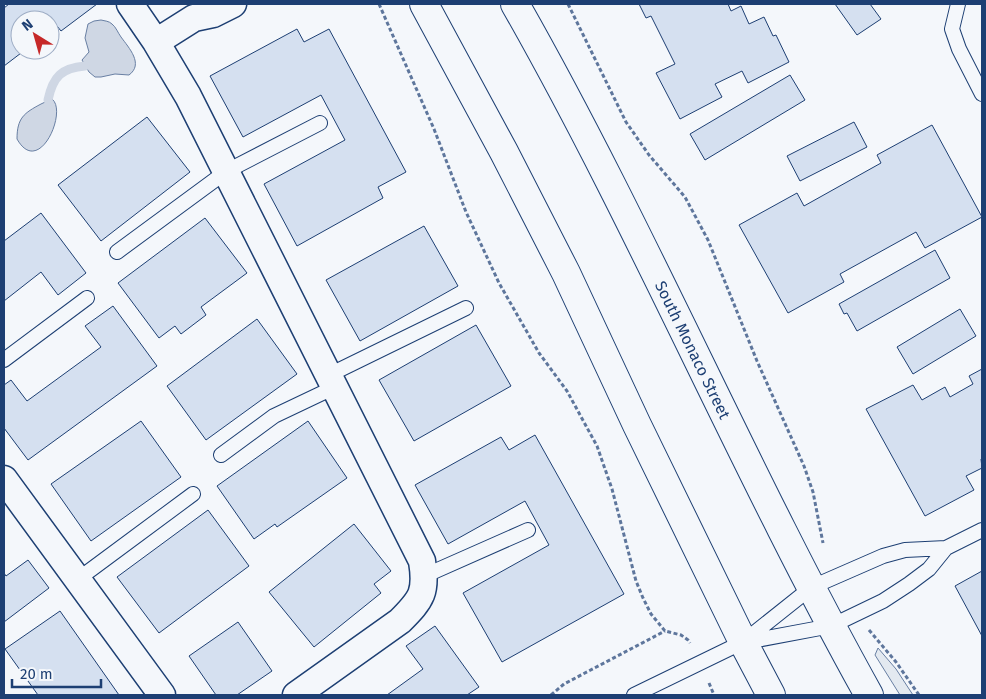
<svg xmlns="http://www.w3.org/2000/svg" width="986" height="699" viewBox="0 0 986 699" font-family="'Fira Sans',sans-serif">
  <rect width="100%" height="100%" fill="#f4f7fb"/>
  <!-- green -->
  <path fill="#e3e9f0" stroke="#687fa3" d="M878,648L896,669L913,695H900L875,655Z"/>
  <!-- water -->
  <path fill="#cfd7e4" stroke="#687fa3" d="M101,20C105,21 109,21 112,24C116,27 118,33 121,37C129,48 144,64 129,75L115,74L101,77H95L89,72L82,60L89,52L85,38L88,24L94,21Z
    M52,99C68,111 39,178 17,139C17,118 24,113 41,104C46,102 47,100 52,99Z"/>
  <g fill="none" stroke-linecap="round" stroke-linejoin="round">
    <!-- stream -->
    <path stroke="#cfd7e4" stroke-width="9" d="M48,100C53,76 62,68 85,66"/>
  </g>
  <!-- building -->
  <path fill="#d5e0f0" stroke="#1d3f73" d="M9,4H97L61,31L57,26L50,32V20H20V50H25L4,66V8Z
    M639,4H728L731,11L741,6L749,24L764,17L773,36L776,35L789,62L748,83L742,71L715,84L722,97L680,119L656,73L675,64L651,16L646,18Z
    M835,4H870L881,19L857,35Z
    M297,29L304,42L329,29L406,172L378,187L383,198L297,246L264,184L345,140L321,95L243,137L210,76Z
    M790,75L805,100L705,160L690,134Z
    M147,117L190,172L101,241L58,185Z
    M854,122L867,147L800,181L787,156Z
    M932,125L982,217L925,248L916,232L840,274L844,282L788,313L739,225L797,193L804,206L881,163L877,155Z
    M41,213L86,273L58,295L41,272L4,301V241Z
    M205,218L247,273L201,307L206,315L181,334L175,326L159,338L118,283Z
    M424,226L458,286L360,341L326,280Z
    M935,250L950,278L857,331L847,313L844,314L839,304Z
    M113,306L157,366L28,460L4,428V385L11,380L27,401L101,347L85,326Z
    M960,309L976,336L913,374L897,347Z
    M257,319L297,374L206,440L167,386Z
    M476,325L511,386L414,441L379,380Z
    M982,369V458L981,459L982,468L966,476L974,490L925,516L866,409L913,385L922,400L945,387L950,397L973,384L969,376Z
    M141,421L181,477L91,541L51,484Z
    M308,421L347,478L277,527L275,524L254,539L217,486Z
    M535,435L624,594L502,662L463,593L549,545L525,501L448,544L415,485L501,437L509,450Z
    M208,510L249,566L159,633L117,577Z
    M354,524L391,571L374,584L381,593L314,647L269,592Z
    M28,560L49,588L4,622V573L6,576Z
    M982,571V636L955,586Z
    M60,611L119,695H38L5,649Z
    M238,622L272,671L237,695H216L189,656Z
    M435,626L479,687L467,695H387L423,669L406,646Z"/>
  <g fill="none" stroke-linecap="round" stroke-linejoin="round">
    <!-- lane casing -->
    <g stroke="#1d3f73" stroke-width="16">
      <path id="lane" d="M958,4L952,29L959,49L982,94
        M117,252L227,171L320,123
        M4,360L87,298
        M329,375L466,308
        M221,455L274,416L335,387
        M424,576L528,530
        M77,580L193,494
        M746,642L831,626L883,601L909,584L929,569L946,548
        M634,695L743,642L812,587L883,556L905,550L946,548L982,530"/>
    </g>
    <!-- street casing -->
    <g stroke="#1d3f73" stroke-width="29">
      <path id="street" d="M130,4L156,42L188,96L422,561C427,592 422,599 400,621L296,695
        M156,42L194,18L213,14L233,4
        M4,479L162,695"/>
    </g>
    <!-- secondary casing -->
    <g stroke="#1d3f73" stroke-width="30">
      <g id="secondary">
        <path d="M424,4L504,152L566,273L637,425L743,642L771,695"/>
        <path id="s1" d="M515,4C643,229 743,469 869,695"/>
      </g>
    </g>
    <!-- path -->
    <path stroke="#5e769c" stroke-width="3" stroke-dasharray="4 2.5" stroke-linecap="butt" d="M379,4L434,129L466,212L499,283L539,353L567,391L597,446L612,489L636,581L643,598L651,614L665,631L681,635L688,640L690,643
      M568,4L626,122L649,155L685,197L708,240L757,361L804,466L813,492L823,543
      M869,630L896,662L919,695
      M709,683L714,695
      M551,695L564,684L665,631"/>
    <!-- lane -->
    <use href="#lane" stroke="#f4f7fb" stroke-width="14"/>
    <!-- street -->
    <use href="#street" stroke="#f4f7fb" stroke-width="26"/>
    <!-- secondary -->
    <use href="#secondary" stroke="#f4f7fb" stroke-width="28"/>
  </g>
  <g text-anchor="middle" stroke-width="4" stroke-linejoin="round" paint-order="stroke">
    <!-- street labels -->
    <g font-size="16" fill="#1d3f73" stroke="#f4f7fb">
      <text dy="6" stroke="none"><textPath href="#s1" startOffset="389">South Monaco Street</textPath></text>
    </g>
  </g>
  <!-- border -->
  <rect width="986" height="699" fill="none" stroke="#1d3f73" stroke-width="10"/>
  <!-- north arrow -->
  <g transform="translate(35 35) rotate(323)"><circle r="24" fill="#f4f7fb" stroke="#9eadc5"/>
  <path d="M0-4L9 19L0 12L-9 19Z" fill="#c62828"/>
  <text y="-8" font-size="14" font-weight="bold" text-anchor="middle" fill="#1d3f73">N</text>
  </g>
  <!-- scale -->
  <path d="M12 679v8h89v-8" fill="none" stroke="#1d3f73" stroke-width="2.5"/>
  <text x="20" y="679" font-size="15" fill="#1d3f73" stroke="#f4f7fb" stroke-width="4" paint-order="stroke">20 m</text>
</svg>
